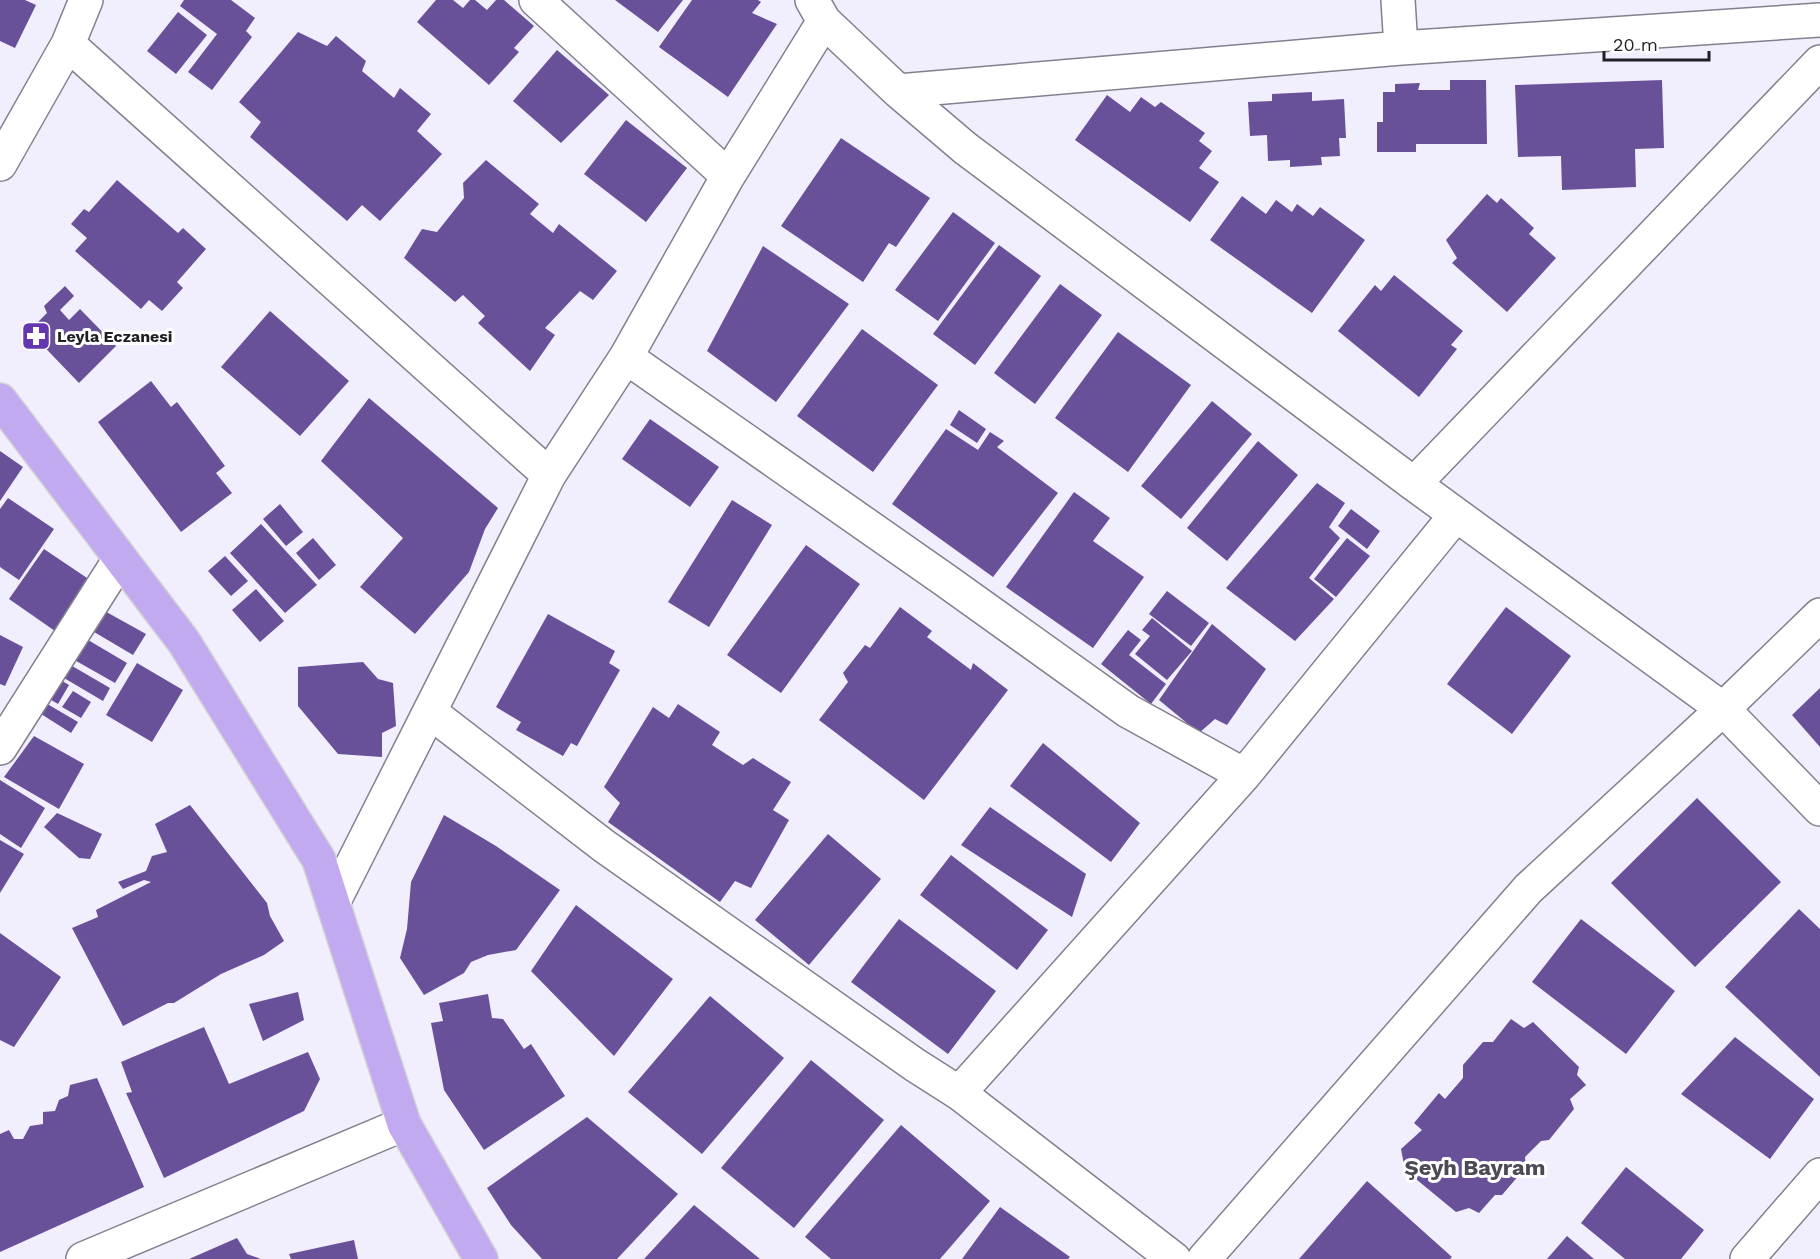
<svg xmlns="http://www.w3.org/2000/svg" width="1820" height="1259" viewBox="0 0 1820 1259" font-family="'Work Sans',sans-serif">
  <rect width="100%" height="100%" fill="#f1eefd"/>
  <!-- building -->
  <path fill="#685199" d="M0,0H25L36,5L15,48L0,41Z
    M184,0H231L255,18L246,31L252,37L212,90L188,72L217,34L180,6Z
    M436,0H453L463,8L470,0H475L487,10L496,0H504L534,26L514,48L519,52L489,85L417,22Z
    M615,0H683L658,32Z
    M692,0H758L761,2L752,13L777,24L728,97L659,47Z
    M178,12L207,35L176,74L147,51Z
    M298,32L327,46L336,36L366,61L362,71L394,98L400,88L431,114L417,131L442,154L380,221L362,205L347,221L250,137L261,122L239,102Z
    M557,50L609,95L561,143L513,101Z
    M1450,80H1486L1487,144H1416V152H1377V122H1383V92H1395V84L1420,83L1418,90H1450Z
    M1662,80L1664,148L1635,149L1636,187L1562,190L1561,156L1518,157L1515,85Z
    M1312,92V101L1344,99L1346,138H1339L1340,156L1321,157L1322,165L1290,167V160L1268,161L1267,135L1250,136L1248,102L1272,101V94Z
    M1107,95L1130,112L1141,97L1155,107L1161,102L1205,133L1199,141L1212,151L1199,168L1219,182L1190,222L1075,140Z
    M626,120L687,168L646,222L584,174Z
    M841,138L930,198L896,247L889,243L863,282L781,226Z
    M486,160L539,204L530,214L553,233L559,224L617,271L593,300L580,291L545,328L555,335L530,371L478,323L485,316L463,295L455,302L404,258L422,229L437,232L464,198L463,183Z
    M117,180L178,233L183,228L206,249L177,282L183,288L162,311L149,300L141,309L75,251L87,238L71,224L84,209L89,212Z
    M1487,194L1497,203L1501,198L1534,228L1529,234L1556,258L1507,312L1452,263L1457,258L1446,240Z
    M1242,196L1266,214L1276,200L1292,212L1297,204L1313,216L1320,207L1365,240L1312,313L1210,240Z
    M953,212L995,243L938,321L895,290Z
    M999,245L1041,276L975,365L933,334Z
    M763,246L849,304L776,402L707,351Z
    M1394,275L1463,331L1451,345L1457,349L1419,397L1338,331L1375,285L1381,291Z
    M1060,284L1102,315L1035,404L994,373Z
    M65,286L74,296L60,310L69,320L80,309L116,346L79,383L29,331L47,313L44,306Z
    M270,311L349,381L300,436L221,367Z
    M862,329L938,385L873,472L797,416Z
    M1118,332L1191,385L1128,472L1055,418Z
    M151,381L171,407L177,402L225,466L216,473L232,493L181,532L98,422Z
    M369,398L498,508L485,529L469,572L415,634L360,587L403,538L321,461Z
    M1212,401L1252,434L1181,519L1141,486Z
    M959,410L986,429L977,443L950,425Z
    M650,419L719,467L690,507L622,459Z
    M946,429L978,450L990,432L1004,441L997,447L1058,493L993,577L892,504Z
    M1258,441L1298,475L1227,561L1187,528Z
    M0,451L23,467L0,501Z
    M1317,483L1345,503L1329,527L1340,538L1309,578L1334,599L1295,641L1226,588Z
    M1074,492L1110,518L1093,541L1144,577L1093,648L1006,587Z
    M8,498L54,529L19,580L0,567V509Z
    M732,500L772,525L709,627L668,602Z
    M280,504L303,532L286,546L263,519Z
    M1351,509L1380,531L1367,549L1338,526Z
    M261,524L317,585L285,613L230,553Z
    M313,538L336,565L319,580L296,553Z
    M1347,538L1370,556L1336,597L1314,579Z
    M806,545L860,584L781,693L727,655Z
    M44,549L90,580L55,631L9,599Z
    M225,556L248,581L231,596L208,571Z
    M256,589L284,621L260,642L232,610Z
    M1167,591L1209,623L1191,646L1149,614Z
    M900,607L932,631L927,637L971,670L973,663L1008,690L924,800L819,720L848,682L843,673L865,645L870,648Z
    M1506,607L1571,656L1512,734L1447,684Z
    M101,609L146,634L133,655L89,629Z
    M548,614L615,651L609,663L620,670L577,746L571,743L563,756L516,730L521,722L496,707Z
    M1152,618L1192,651L1167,680L1135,654L1150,636L1142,630Z
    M1212,624L1266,669L1227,725L1215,719L1199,733L1159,700Z
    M1128,630L1141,640L1129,655L1166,684L1151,704L1101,664Z
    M0,635L23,647L5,686L0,684Z
    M83,637L127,663L115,683L71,658Z
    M363,662L378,679L393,683L396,726L382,733V757L338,754L298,706V667Z
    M67,663L110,688L103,701L59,675Z
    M137,663L183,690L152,742L106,715Z
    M57,678L69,685L58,704L46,697Z
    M1820,688V747L1792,715Z
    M73,691L91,702L81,718L62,707Z
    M44,702L78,722L71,733L38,712Z
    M678,704L720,732L712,745L743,765L753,758L791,782L773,810L789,820L751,888L735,881L720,902L608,822L620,803L604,787L653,707L669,718Z
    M34,736L84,764L59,809L4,777Z
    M1043,743L1140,823L1111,862L1010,786Z
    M0,780L45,808L21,848L0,834Z
    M1697,798L1781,882L1695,967L1611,883Z
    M190,805L267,903L270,916L284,941L264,955L221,974L174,1003H168L123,1026L72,928L98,917L96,910L151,882L144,880L123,889L118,882L146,871L152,856L167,852L155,824Z
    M990,807L1086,874L1072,917L961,845Z
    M57,813L102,834L90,859L79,858L44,827Z
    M444,815L496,846L560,890L516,950L488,955L471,962L464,973L424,995L400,958L407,929L411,882Z
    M828,834L881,879L809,965L755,920Z
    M0,840L24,854L0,893Z
    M951,855L1048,930L1017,970L920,895Z
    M576,905L673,979L614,1056L531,971Z
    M1799,909L1820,929V1077L1725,987Z
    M899,919L996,991L948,1054L851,982Z
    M1581,919L1675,991L1626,1054L1532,982Z
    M0,933L61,977L14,1047L0,1040Z
    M298,992L304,1020L263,1041L249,1004Z
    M488,994L492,1018L503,1019L524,1049L531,1044L565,1096L484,1150L444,1090L431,1023L443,1021L439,1003Z
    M710,996L784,1058L702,1154L628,1092Z
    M1511,1019L1524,1028L1533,1022L1579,1067L1577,1075L1586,1085L1570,1099L1574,1109L1549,1140L1541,1141L1525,1157L1526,1167L1502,1195H1495L1479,1213L1469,1208L1456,1212L1405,1170L1401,1149L1422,1130L1414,1123L1439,1093L1445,1099L1463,1078V1065L1483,1042H1493Z
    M204,1027L229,1084L308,1052L320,1079L304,1111L164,1178L126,1093L132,1092L121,1062Z
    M1735,1037L1814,1099L1770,1159L1681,1094Z
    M811,1060L884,1120L794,1228L721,1168Z
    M97,1078L144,1187L0,1252V1134L9,1130L14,1139H23L30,1126L43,1124V1112L55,1111L59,1100L68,1096L70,1085Z
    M587,1117L678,1194L617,1259H542L511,1225L487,1188Z
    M901,1125L990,1201L940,1259H831L805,1237Z
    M1626,1167L1704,1230L1681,1259H1625L1581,1223Z
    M1367,1181L1452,1257L1450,1259H1299Z
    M694,1205L760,1259H644Z
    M1000,1207L1070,1257L1068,1259H962Z
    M1567,1236L1594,1259H1547Z
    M237,1238L247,1254L261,1259H189Z
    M354,1240L358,1259H291L289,1254Z"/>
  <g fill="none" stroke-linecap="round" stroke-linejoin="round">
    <!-- minor casing -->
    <g stroke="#83808e" stroke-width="36">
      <path id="minor" d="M536,0L728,176
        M812,0L824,21L898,91L965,148L1414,484L1723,709L1820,809
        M1398,0L1401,48
        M68,44L549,475
        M898,91L1401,48L1820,20
        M0,164L68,44L86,0
        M626,357L945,580L1128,711L1244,775
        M1414,484L1820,62
        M430,712L604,846L915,1065L959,1093L1174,1259
        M0,748L120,559
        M333,903L549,475L626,357L728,176L824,21
        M959,1093L1244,775L1456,515
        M83,1259L404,1124
        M1204,1259L1528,889L1723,709L1820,615
        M1747,1259L1820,1175"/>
    </g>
    <!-- major casing -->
    <g stroke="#d2d2d3" stroke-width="36">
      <path id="major" d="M0,400L184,642L319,860L404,1124L481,1259"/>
    </g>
    <!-- minor -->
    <use href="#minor" stroke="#fff" stroke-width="33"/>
    <!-- major -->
    <use href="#major" stroke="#c1aaf0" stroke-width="33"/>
  </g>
  <!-- icons -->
  <defs>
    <g id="pharmacy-square" transform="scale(1.5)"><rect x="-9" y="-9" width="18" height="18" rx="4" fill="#6537ae" stroke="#fff"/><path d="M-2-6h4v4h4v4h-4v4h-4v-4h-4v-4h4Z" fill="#fff"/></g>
  </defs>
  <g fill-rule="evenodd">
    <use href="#pharmacy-square" x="36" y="336"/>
  </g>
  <g text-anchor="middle" stroke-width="6" stroke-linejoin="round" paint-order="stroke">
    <!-- poi labels -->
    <g font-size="16" font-weight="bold" fill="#201f25" stroke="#fff" text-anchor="start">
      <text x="57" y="342">Leyla Eczanesi</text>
    </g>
    <!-- district labels -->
    <g font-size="22" font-weight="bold" fill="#4d4a56" stroke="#fff">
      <text x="1475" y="1175">Şeyh Bayram</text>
    </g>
  </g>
  <!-- scale -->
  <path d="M1604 51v9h105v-9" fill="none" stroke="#201f25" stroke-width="3"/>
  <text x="1613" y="51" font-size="18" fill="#201f25" stroke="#ffffff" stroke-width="4.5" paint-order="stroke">20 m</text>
</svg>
